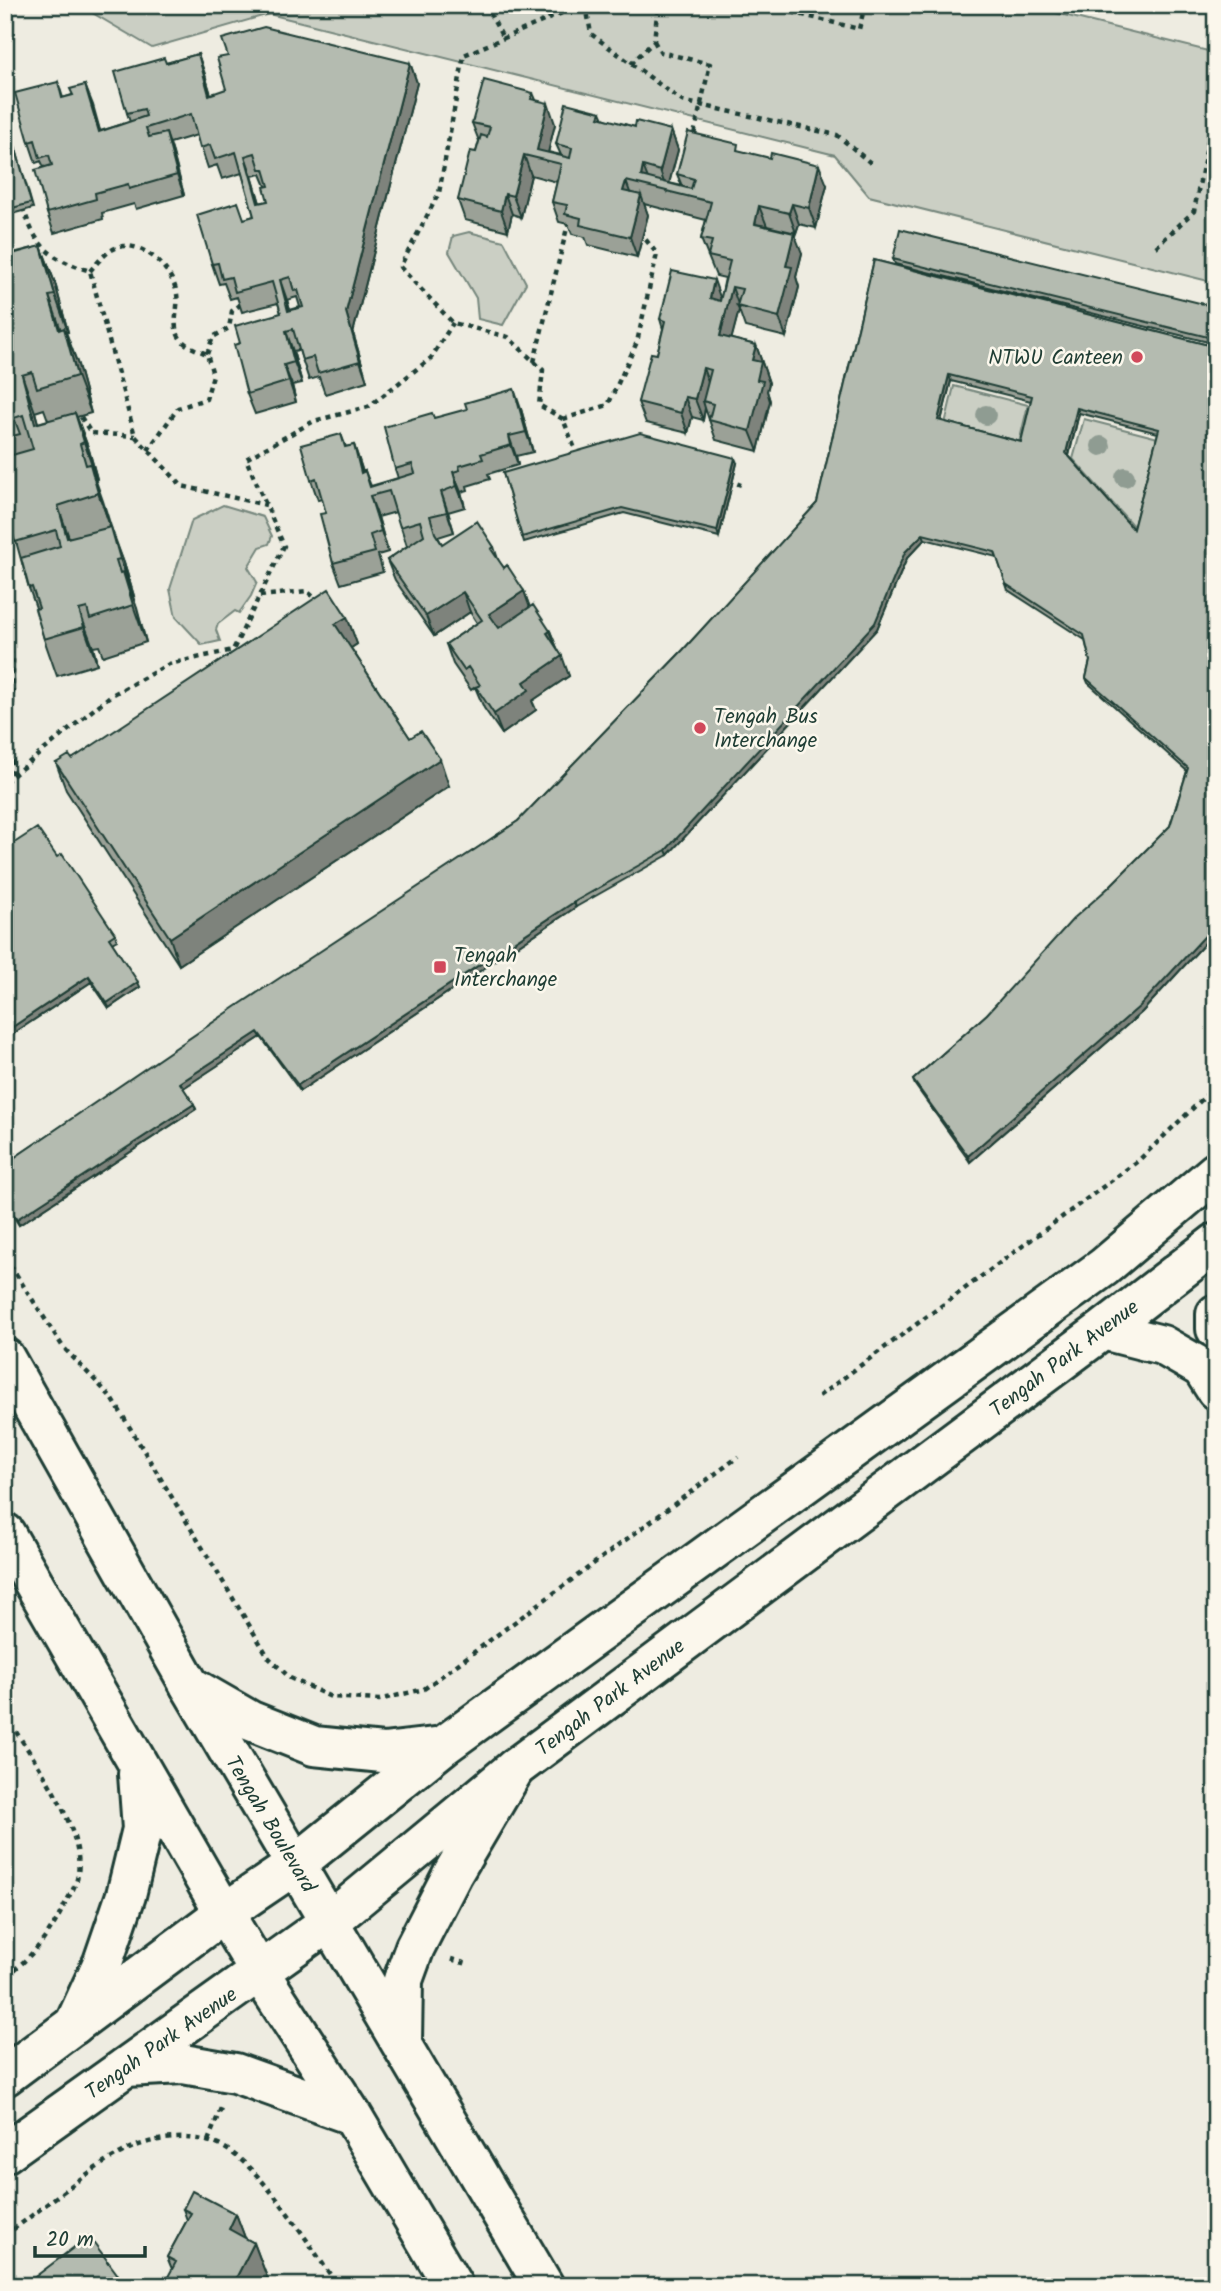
<svg xmlns="http://www.w3.org/2000/svg" width="1221" height="2291" viewBox="0 0 1221 2291" font-family="Kalam,sans-serif">
  <rect width="100%" height="100%" fill="#eeece1"/>
  <filter id="ink" filterUnits="userSpaceOnUse"><feTurbulence type="fractalNoise" baseFrequency=".0143" numOctaves="2"/><feDisplacementMap in="SourceGraphic" scale="14" xChannelSelector="R" yChannelSelector="G"/><feConvolveMatrix kernelMatrix="1 2 1 2 8 2 1 2 1" color-interpolation-filters="sRGB"/></filter>
  <g filter="url(#ink)">
    <!-- green -->
    <path fill="#cbcfc4" stroke="#75867c" stroke-width="2" d="M79,5H1024L1216,53V283L869,196L835,155L269,14L152,48Z
      M469,232L504,241L526,283L503,325L478,319L476,298L449,252L453,236Z
      M954,386L1028,405L1019,443L945,424Z
      M1084,419L1158,438L1134,527L1073,459Z
      M223,505L263,517L272,536L269,544L260,547L248,567L257,582L251,596L239,613L235,611L218,624L216,630L220,641L202,645L176,617L170,589L192,520Z"/>
    <g fill="none" stroke-linecap="round" stroke-linejoin="round">
      <!-- minor casing -->
      <g stroke="#1f3d34" stroke-width="44">
        <path id="minor" d="M1216,1314V1329
          M1103,1330L1162,1345L1202,1368L1216,1390
          M190,1686L251,1721L314,1746L383,1753L443,1746
          M5,2076L224,1913L295,1865L443,1746L1104,1267L1216,1172
          M5,2153L329,1922L515,1768L1103,1330L1216,1243"/>
      </g>
      <!-- major casing -->
      <g stroke="#1f3d34" stroke-width="44">
        <path id="major" d="M5,1358L190,1686L544,2286
          M5,1533L224,1913L260,1973L352,2115L453,2286
          M74,2025L103,1962L126,1895L142,1829L138,1774
          M402,2042L403,1980L415,1947L453,1873L515,1768
          M126,2067L183,2064L235,2073L352,2115"/>
      </g>
      <!-- path -->
      <path stroke="#1f3d34" stroke-width="4.5" stroke-dasharray="5 5" stroke-linecap="butt" d="M490,5L487,8L503,38
        M586,5L591,34L682,101L837,135L873,165
        M773,5L779,9L859,29L865,5
        M654,41L660,52L710,64L693,139
        M631,64L654,41L658,5
        M23,207C36,248 49,258 90,271L135,436L182,486L266,505
        M1156,247L1194,211L1211,126L1216,125
        M90,271C99,261 109,247 124,246C149,245 173,272 177,294C179,306 173,321 177,332C181,345 195,349 207,354L213,375L206,399L178,408L148,450
        M207,354L213,337L229,328L232,311L240,305
        M534,362L568,224
        M81,417L91,433L135,436
        M563,419L608,405L637,342L657,254L643,236
        M578,456L563,419L539,405L543,370L508,337L453,323L400,267L439,193L464,55L581,5
        M728,480L741,485
        M260,596L307,591L319,602
        M5,641L13,658L12,778
        M5,782L110,696L169,664L233,650L284,546L246,459L314,421L368,407L431,358L453,323
        M5,1257L63,1347L112,1398L269,1658L290,1678L331,1697L379,1700L424,1689L738,1457
        M819,1396L1138,1161L1216,1086
        M5,1715C30,1755 89,1830 77,1879C75,1888 67,1899 63,1908C50,1935 30,1959 5,1977
        M451,1959L467,1964
        M208,2141L221,2108
        M5,2235C43,2209 79,2176 119,2154C150,2136 201,2130 231,2152C270,2180 310,2246 338,2286"/>
      <!-- minor -->
      <use href="#minor" stroke="#fbf7ec" stroke-width="38"/>
      <!-- major -->
      <use href="#major" stroke="#fbf7ec" stroke-width="38"/>
    </g>
    <!-- trees -->
    <g fill="#8f9c92">
      <circle cx="986" cy="415" r="10"/>
      <circle cx="1101" cy="446" r="10"/>
      <circle cx="1125" cy="477" r="10"/>
    </g>
    <!-- wall -->
    <path fill="#9ba197" stroke="#1f3d34" stroke-width="2" fill-rule="evenodd" d="M198,54L211,94L410,63L417,83L353,333L367,381L325,394L319,377L309,380L299,350L293,351L302,383L292,385L296,402L255,414L247,394L240,343L281,313L278,303L242,312L237,297L230,299L224,283L219,284L212,264L245,219L254,216L242,173L222,179L217,165L208,168L197,135L170,143L184,195L136,209L134,204L102,213L103,219L54,233L47,213L44,167L41,161L36,163L29,142L58,82L63,98L72,95L85,85L100,131L130,122L127,113L166,63ZM261,174L266,186L268,201L260,203L252,176ZM297,297L300,307L290,310L287,300Z
      M533,93L536,100L555,124L548,152L561,155L556,144L601,112L604,119L635,127L671,130L678,150L669,183L682,186L677,174L740,151L827,185L816,228L799,224L796,233L767,226L802,253L796,277L799,287L786,337L745,327L739,310L731,339L756,345L769,383L767,391L770,401L758,451L716,440L705,408L703,420L692,417L688,433L646,423L638,402L657,354L663,329L660,319L721,298L725,278L716,276L701,239L706,220L644,204L648,215L637,257L588,245L585,237L572,234L568,224L559,222L552,202L557,182L531,175L521,217L512,214L508,231L465,220L458,200L476,152L479,141L472,123Z
      M13,139L33,208L5,216V141Z
      M41,246L55,283L68,332H66L78,365L91,413L77,417L89,450L97,479L95,480L110,527L124,563L134,596H133L146,642L103,656L99,646L93,647L97,664L57,676L44,639L36,608L29,588L5,502V255ZM44,409L48,420L38,423L35,412Z
      M893,259L1216,307V344L895,264Z
      M874,260L1216,347V931L1142,1012L970,1162L915,1085L913,1080L987,1014L1108,888L1170,826L1187,771L1088,683L1086,678L1090,661L1085,640L1008,590L997,557L925,539L907,558L877,629L668,855L576,907L300,1091L261,1037L183,1088L196,1109L19,1225L5,1204V1164L518,821L683,650L817,503ZM951,381L1031,401L1021,442L941,421ZM1079,413L1158,433L1133,529L1069,456Z
      M521,409L533,452L516,456L518,465L488,474L490,479L467,486L468,490L461,492L465,507L448,512L454,532L438,537L442,544L494,547L499,562L504,568L524,591L530,608L550,631L569,676L532,701L536,710L502,734L484,708L475,687L471,690L453,664L446,644L477,623L470,612L434,636L395,580L387,560L407,546L396,512L378,517L388,552L378,555L383,572L341,584L333,563L326,513L322,499L318,500L311,480L341,434L346,447L354,445L363,472L365,471L371,486L398,478L395,469L434,418Z
      M737,463L719,537L624,513L524,542L503,473Z
      M347,617L357,644L351,648L410,738L449,786L179,965L66,790L56,763L72,759Z
      M57,857L115,934L117,940L112,943L140,987L109,1008L91,982L5,1039Z
      M183,2209L236,2214L245,2238L254,2243L268,2280L172,2269L167,2257L187,2220Z"/>
    <!-- shaded-wall -->
    <path fill="#7e837b" stroke="#1f3d34" stroke-width="2" d="M198,54L205,74L216,115L209,95Z
      M410,63L417,83L353,333L367,381L360,361L346,312Z
      M85,85L93,105L106,152L99,132Z
      M548,103L555,124L546,161L537,150Z
      M671,130L678,150L667,191L660,171Z
      M166,133L173,153L184,195L177,175Z
      M524,155L531,175L521,217L513,196Z
      M245,156L252,176L266,224L258,203Z
      M819,165L827,185L816,228L809,208Z
      M643,166L651,186L641,176Z
      M626,181L633,201L623,191Z
      M505,194L512,214L508,231L501,211Z
      M641,195L648,215L637,257L630,237Z
      M792,204L799,224L796,233L789,213Z
      M759,206L767,226L755,224Z
      M794,233L802,253L796,277L799,287L786,337L779,317L786,266Z
      M41,246L55,283L68,332L55,295Z
      M280,280L287,300L296,331L288,311Z
      M714,280L721,300L717,318L710,298Z
      M732,287L739,307L737,306L739,310L727,356L720,336Z
      M49,296L62,333L59,330Z
      M64,328L78,365L91,413L77,376Z
      M286,331L293,351L302,383L294,362Z
      M756,345L769,383L767,391L770,401L758,451L750,431L757,380L752,360Z
      M284,365L292,385L296,402L289,381Z
      M703,368L710,388L703,401L705,408L703,420L695,399Z
      M22,375L35,412L48,460L35,424Z
      M949,375L951,381L940,425L938,420Z
      M514,389L521,409L533,452L526,432Z
      M685,397L692,417L688,433L681,413Z
      M1077,408L1079,413L1068,459L1066,453Z
      M75,413L89,450L97,479L84,442Z
      M509,436L516,456L518,465L511,445Z
      M354,445L361,466L368,493L361,473Z
      M735,458L737,463L719,537L717,531Z
      M90,464L103,501L112,530L98,493Z
      M453,472L461,492L465,507L457,486Z
      M441,492L448,512L454,532L447,512Z
      M370,496L378,517L388,552L381,531Z
      M58,506L71,543L67,538Z
      M111,527L124,563L134,596L120,559Z
      M923,534L925,539L907,558L877,629L668,855L666,850L905,552Z
      M123,572L137,608L146,642L133,605Z
      M524,591L531,611L496,634L489,614Z
      M463,592L470,612L434,636L426,616Z
      M79,610L93,647L97,664L84,627Z
      M347,617L357,644L345,652L335,624Z
      M550,631L558,651L547,633Z
      M562,656L569,676L532,701L536,710L502,734L494,714L524,682Z
      M440,759L449,786L179,965L170,938Z
      M574,902L576,907L300,1091L298,1085Z
      M1216,924V931L1142,1012L970,1162L968,1156Z
      M89,976L91,982L5,1039V1032Z
      M138,982L140,987L109,1008L107,1003Z
      M258,1032L261,1037L182,1089L180,1083Z
      M194,1104L196,1109L19,1225L17,1219Z
      M236,2214L250,2251L229,2229Z
      M254,2243L268,2280L265,2286H232Z
      M118,2275L120,2281L113,2286H104Z"/>
    <!-- building -->
    <path fill="#b4bbb0" stroke="#1f3d34" stroke-width="2" fill-rule="evenodd" d="M264,27L410,63L346,312L360,361L318,373L313,357L302,360L293,329L286,331L294,362L284,365L289,381L247,394L234,345L240,343L235,326L281,313L272,282L235,292L231,277L222,279L218,263L212,264L197,215L238,202L244,219L254,216L236,152L215,159L210,145L200,148L191,114L146,128L149,137L166,133L177,175L129,189L128,184L95,193L96,199L47,213L35,170L52,165L49,155L40,158L35,140L29,142L15,93L58,82L62,98L73,95L70,89L85,85L99,132L146,116L144,109L127,113L115,72L164,58L166,63L198,54L209,95L226,89L217,58L228,56L222,39ZM255,153L260,169H264L269,186L264,187L268,201L258,203L245,156ZM290,277L294,291L298,290L303,307L288,311L280,280Z
      M484,80L533,93L531,99L548,103L537,150L570,158L572,148L556,144L566,103L601,112L599,117L635,127L636,121L671,130L660,171L643,166L641,176L691,189L694,179L677,174L688,132L738,144L737,150L770,158L771,153L819,165L809,208L792,204L789,213L759,206L755,224L794,233L786,266L792,267L779,317L737,306L742,289L732,287L720,336L756,345L752,360L761,362L757,380L763,381L750,431L709,420L713,404L703,401L711,370L703,368L695,399L685,397L681,413L638,402L651,353L657,354L665,321L660,319L672,271L714,280L710,298L720,301L730,261L708,256L712,241L701,239L711,202L626,181L623,191L641,195L630,237L580,225L581,218L565,214L567,205L552,202L561,164L524,155L513,196L505,194L501,211L458,200L470,151L476,152L481,135L487,137L490,127L472,123Z
      M13,139L31,203L5,210V141Z
      M900,229L1216,307V339L893,259Z
      M41,246L55,295L49,296L59,330L64,328L77,376L37,388L32,372L22,375L35,424L75,413L84,442L80,444L86,465L90,464L98,493L58,506L67,538L111,527L120,559L116,560L120,573L123,572L133,605L90,619L87,608L79,610L84,627L44,639L35,609L39,608L32,587L29,588L21,558L60,546L56,530L15,542L7,511L11,510L5,490V457L33,449L23,415L14,418L20,434L5,438V256Z
      M874,260L1216,347V924L1140,1006L968,1156L913,1080L987,1014L1073,919L1108,888L1170,826L1188,768L1086,678L1090,661L1084,635L1006,584L995,552L923,534L905,552L875,623L666,850L574,902L298,1085L258,1032L180,1083L194,1104L17,1219L5,1202V1164L237,1006L518,821L683,650L817,503ZM949,375L1032,396L1021,442L938,420ZM1077,408L1159,429L1133,529L1066,453Z
      M514,389L526,432L509,436L511,445L481,454L483,459L459,466L460,470L453,472L457,486L441,492L447,512L430,516L435,533L442,544L477,521L494,547L491,549L504,568L507,565L524,591L489,614L499,628L533,605L550,631L547,633L562,656L524,682L529,690L494,714L476,687L480,685L468,667L464,670L446,644L482,620L463,592L426,616L387,560L424,535L420,521L400,527L389,491L370,496L381,531L370,535L375,552L333,563L320,514L326,513L316,478L311,480L301,445L341,434L345,447L354,445L361,473L365,471L370,487L415,473L412,464L395,469L384,427L432,413L434,418L467,409L465,403Z
      M640,433L735,458L717,531L622,508L522,537L503,473Z
      M329,589L347,617L335,624L410,738L421,731L440,759L170,938L56,763L69,755L72,759Z
      M37,828L57,857L62,854L115,934L109,938L138,982L107,1003L89,976L5,1032V849Z
      M192,2191L236,2214L229,2229L254,2243L232,2286H163L176,2262L167,2257L191,2213L183,2209Z
      M89,2236L118,2275L104,2286H23Z"/>
  </g>
  <!-- markers -->
  <g fill="#d1495b" stroke="#fbf7ec" stroke-width="2.5">
    <circle cx="1137" cy="357" r="7"/>
    <circle cx="700" cy="728" r="7"/>
    <rect x="433" y="960" width="14" height="14" rx="3.5"/>
  </g>
  <g text-anchor="middle" stroke-width="5" stroke-linejoin="round" paint-order="stroke">
    <!-- poi labels -->
    <g font-size="21" fill="#1f3d34" stroke="#fbf7ec" text-anchor="start">
      <text x="1123" y="364" text-anchor="end">NTWU Canteen</text>
      <text x="714" y="723">Tengah Bus<tspan x="714" dy="24">Interchange</tspan></text>
      <text x="454" y="962">Tengah<tspan x="454" dy="24">Interchange</tspan></text>
    </g>
    <!-- street labels -->
    <g font-size="21" fill="#1f3d34" stroke="#fbf7ec">
      <text transform="translate(1064 1358) rotate(-37)" y="7">Tengah Park Avenue</text>
      <text transform="translate(610 1697) rotate(-37)" y="7">Tengah Park Avenue</text>
      <text transform="translate(271 1824) rotate(59)" y="7">Tengah Boulevard</text>
      <text transform="translate(161 2043) rotate(-35)" y="7">Tengah Park Avenue</text>
    </g>
  </g>
  <!-- margin -->
  <rect width="1221" height="2291" fill="none" stroke="#fbf7ec" stroke-width="28"/>
  <rect x="14" y="14" width="1193" height="2263" fill="none" stroke="#1f3d34" stroke-width="2.5" filter="url(#ink)"/>
  <!-- scale -->
  <path d="M35 2246v10h110v-10" fill="none" stroke="#1f3d34" stroke-width="3.5"/>
  <text x="46" y="2246" font-size="21" fill="#1f3d34" stroke="#fbf7ec" stroke-width="5" paint-order="stroke">20 m</text>
</svg>
